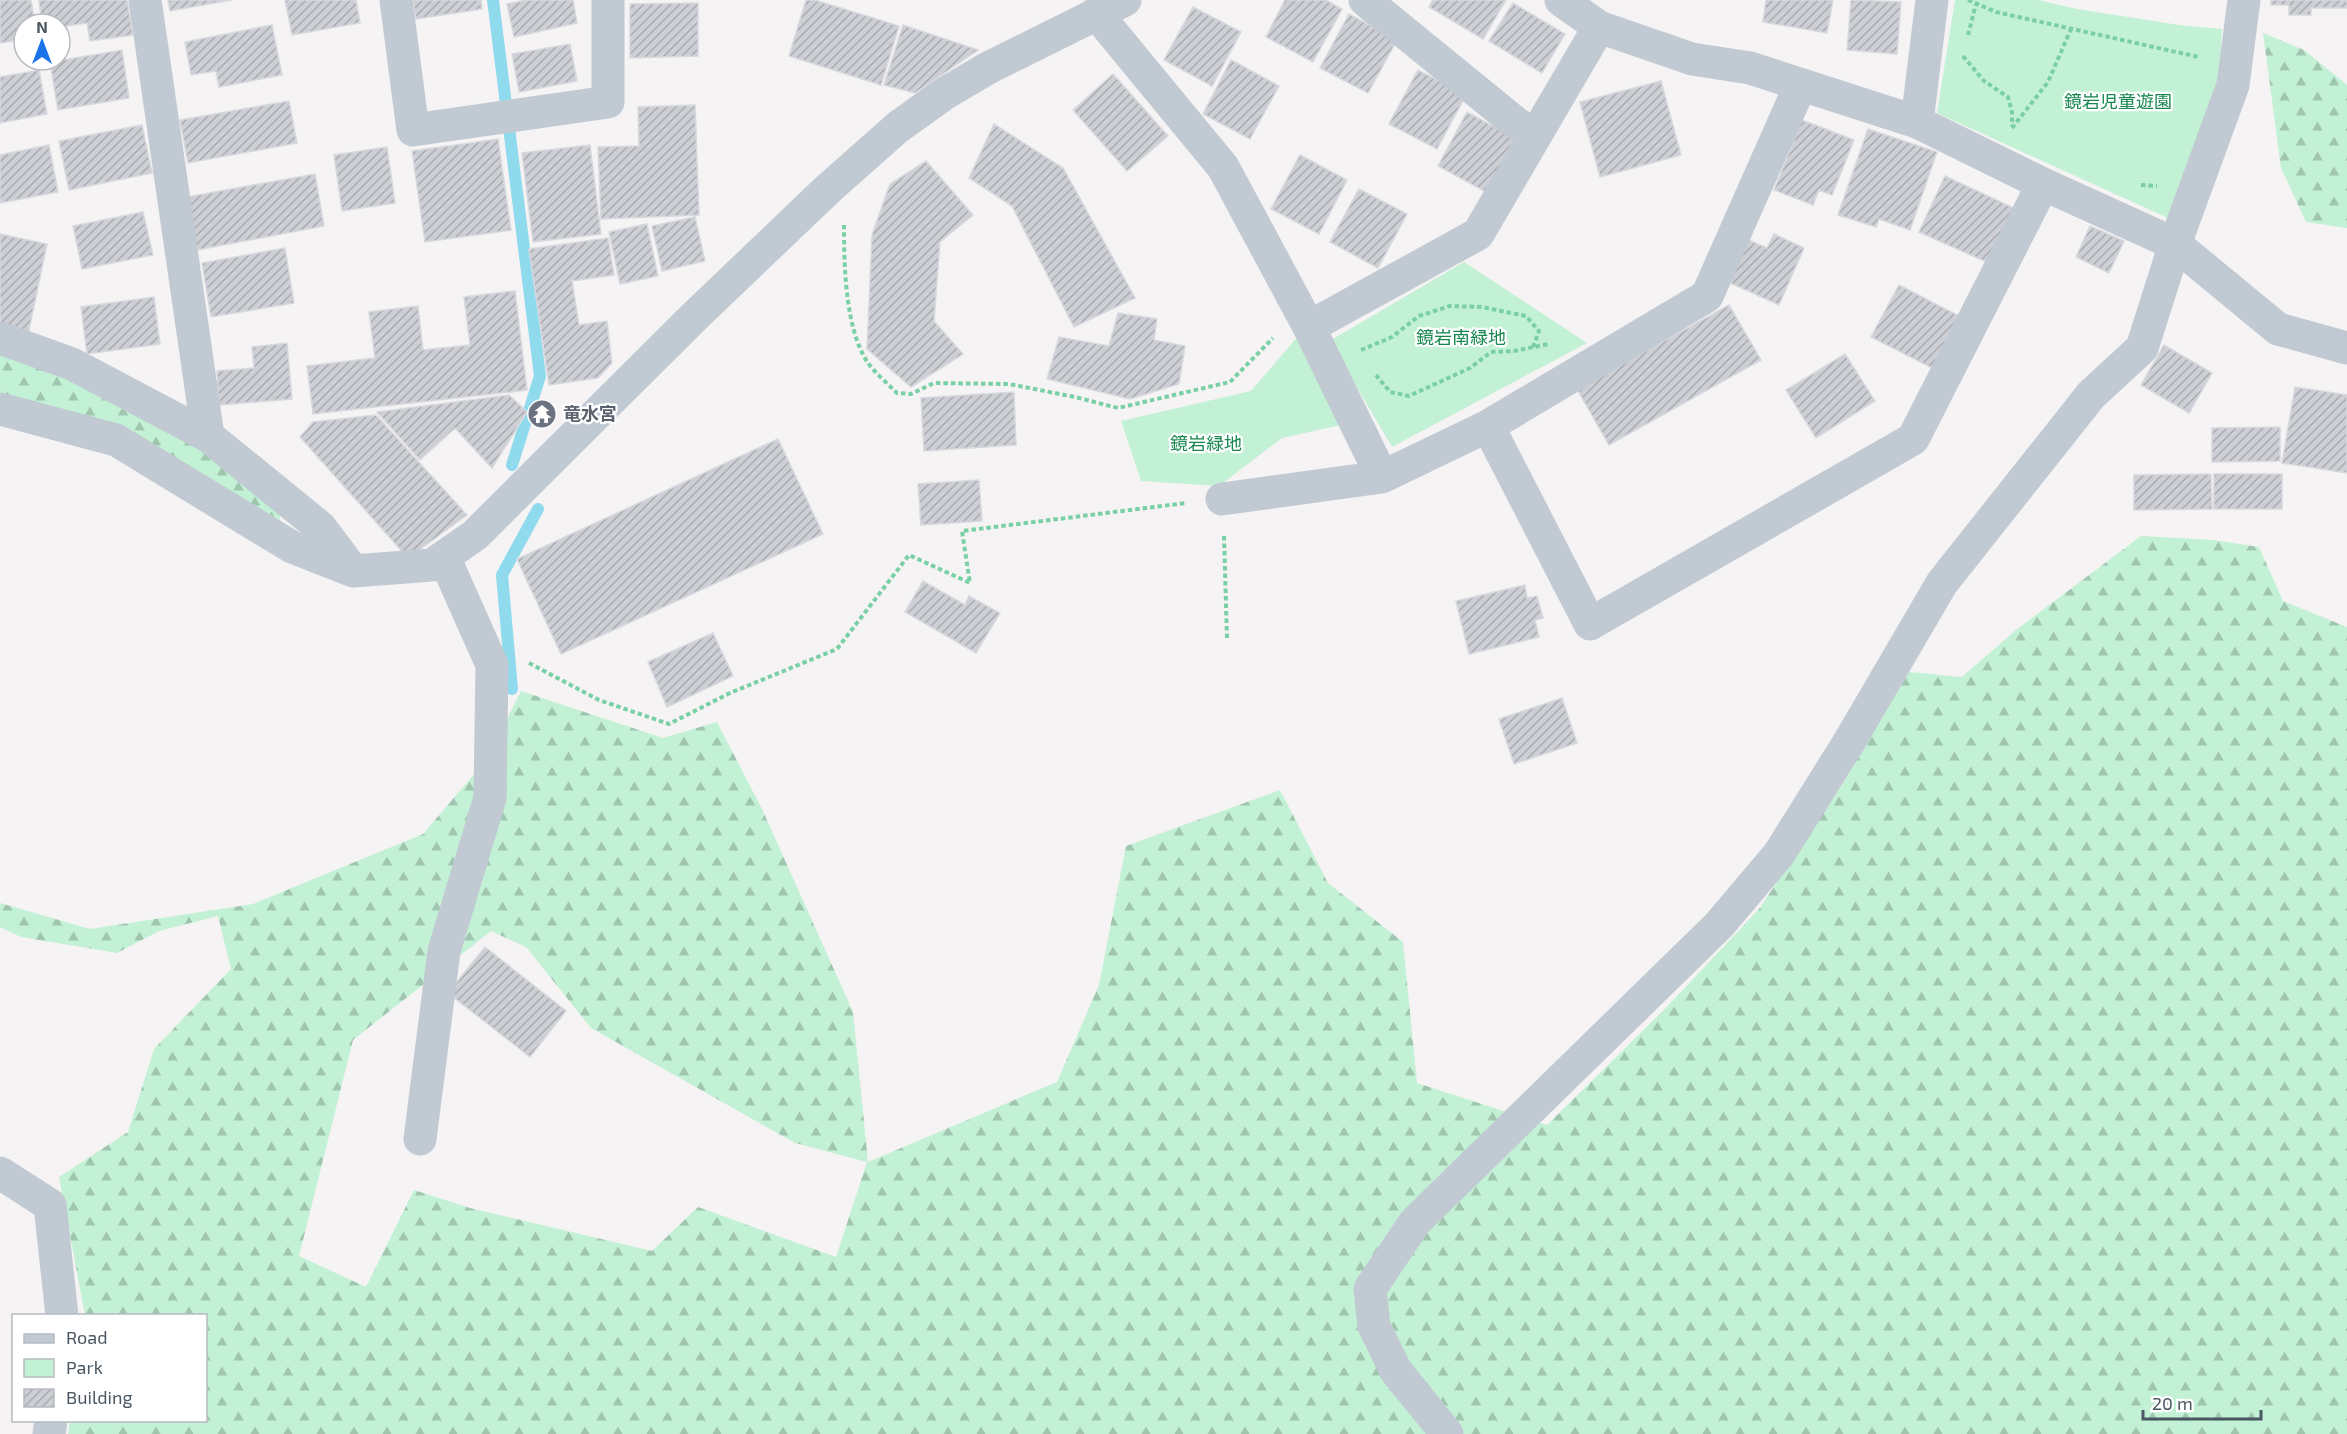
<svg xmlns="http://www.w3.org/2000/svg" width="2347" height="1434" viewBox="0 0 2347 1434" font-family="'Exo 2','Noto Sans JP',sans-serif">
  <defs>
    <pattern id="forest-firs" width="22" height="20" patternUnits="userSpaceOnUse" patternTransform="scale(1.5)"><rect width="22" height="20" fill="#c3f1d5"/><path d="M5 1l3.5 6h-7zM16 11l3.5 6h-7z" fill="#a0c6b0"/></pattern>
    <pattern id="building-hatch" width="6" height="6" patternUnits="userSpaceOnUse" patternTransform="scale(1.5)"><rect width="6" height="6" fill="#cdcfd5"/><path d="M-1 1l2-2M0 6l6-6M5 7l2-2" fill="none" stroke="#a8abb0"/></pattern>
  </defs>
  <rect width="100%" height="100%" fill="#f5f3f3"/>
  <!-- green -->
  <path fill="#c3f1d5" d="M1955,0H2038L2077,9L2179,25L2222,29L2219,83L2170,219L1937,113Z
    M1464,262L1587,343L1392,447L1345,367L1333,339Z
    M1299,335L1341,425L1282,438L1219,486L1141,481L1121,421L1251,391Z"/>
  <!-- forest -->
  <path fill="url(#forest-firs)" fill-rule="evenodd" d="M2263,33L2304,50L2347,85V228L2306,222L2281,168Z
    M0,350L89,383L219,457L280,510V520L122,434L0,398Z
    M2141,536L2213,540L2259,547L2283,601L2347,627V1434H68L70,1421L206,1420V1316L85,1315L59,1177L128,1132L154,1049L231,969L218,916L159,931L117,953L21,937L0,927V903L90,929L253,904L423,834L487,759L521,691L663,738L717,722L762,809L853,1012L868,1162L1057,1082L1099,985L1126,846L1280,790L1328,883L1403,942L1417,1083L1547,1125L1664,1010L1759,909L1842,785L1909,672L1962,677L2016,630ZM491,931L526,947L591,1028L795,1143L867,1162L836,1257L698,1207L652,1251L470,1208L414,1190L366,1287L299,1256L353,1040Z"/>
  <g fill="none" stroke-linecap="round" stroke-linejoin="round">
    <!-- stream -->
    <path stroke="#90daee" stroke-width="12" d="M493,0L540,376L512,465
      M512,689L502,575L538,509"/>
  </g>
  <!-- building -->
  <path fill="url(#building-hatch)" stroke="#d7d9de" stroke-width="1.5" d="M0,0H31L35,24H24V39L0,43Z
    M39,0H127L133,35L90,41L87,23L60,27V24H42Z
    M168,0H232L170,11Z
    M285,0H356L360,23L292,35Z
    M413,0H481L482,9L416,19Z
    M527,0H573L577,23L514,37L507,4Z
    M806,0H815L899,26L881,85L789,56Z
    M1285,0H1326L1342,9L1313,62L1266,37Z
    M1433,0H1506L1483,39L1429,7Z
    M1766,0H1833L1827,33L1763,22Z
    M1851,0L1901,2L1897,54L1847,50Z
    M2271,0H2347V8H2311V15H2289V5H2271Z
    M698,3V56L630,58V4Z
    M1513,3L1565,34L1542,73L1489,41Z
    M1193,7L1241,32L1212,86L1164,60Z
    M1349,14L1397,40L1368,93L1320,68Z
    M272,25L282,75L219,87L216,71L191,75L185,42Z
    M903,25L978,50L915,93L884,85Z
    M570,44L577,81L519,92L512,54Z
    M122,50L129,98L58,110L50,62Z
    M1231,60L1279,86L1250,139L1203,114Z
    M39,70L47,114L0,123V77Z
    M1418,70L1466,95L1437,149L1389,124Z
    M1113,74L1168,136L1127,171L1073,110Z
    M1661,81L1681,155L1600,177L1580,102Z
    M289,101L297,143L188,163L180,120Z
    M695,105L699,215L601,219L598,147L639,146L638,107Z
    M1467,112L1515,138L1486,192L1438,166Z
    M1802,120L1854,140L1832,195L1819,190L1813,205L1774,190Z
    M994,124L1063,168L1135,298L1074,327L1012,206L969,178Z
    M142,125L152,173L69,190L59,141Z
    M1868,129L1937,152L1910,230L1879,219L1876,227L1838,215Z
    M498,139L511,230L425,242L412,151Z
    M49,145L58,192L0,203V155Z
    M590,145L601,234L533,242L522,153Z
    M387,147L395,203L342,211L334,155Z
    M1300,155L1347,180L1319,234L1271,209Z
    M926,161L973,215L940,242L934,321L963,354L911,387L867,349L872,235L890,184Z
    M315,174L324,226L197,250L187,197Z
    M1945,176L2016,209L1991,264L1919,232Z
    M1359,189L1407,214L1378,268L1330,242Z
    M143,212L153,255L82,269L73,226Z
    M695,217L705,261L662,271L652,226Z
    M647,224L658,276L620,284L609,232Z
    M2090,226L2124,241L2109,273L2076,257Z
    M0,234L47,244L28,335L0,329Z
    M1774,234L1804,248L1779,305L1726,281L1744,238L1767,248Z
    M608,238L614,275L572,281L579,325L607,321L612,363L598,378L549,385L529,249Z
    M285,248L294,303L211,317L202,263Z
    M1899,285L1965,319L1938,371L1871,337Z
    M515,291L527,390L313,414L307,366L375,358L369,312L418,306L423,350L470,345L464,297Z
    M154,297L160,344L87,354L81,307Z
    M1729,305L1761,360L1609,445L1577,389Z
    M1118,313L1157,319L1154,340L1185,346L1179,384L1130,399L1047,379L1059,337L1109,346Z
    M287,343L292,399L219,405L217,371L254,368L252,347Z
    M2164,345L2212,373L2189,413L2141,385Z
    M1845,354L1875,401L1816,438L1786,390Z
    M2295,387L2347,395V473L2282,463Z
    M1014,392L1016,445L924,451L921,398Z
    M509,395L527,412L492,468L455,428L420,460L377,412Z
    M540,404L553,413L543,426L530,416Z
    M376,415L467,515L408,558L300,437L313,422Z
    M2280,427V461L2212,462V428Z
    M778,439L823,534L561,654L517,559Z
    M2211,474L2212,509L2134,510V475Z
    M2214,474H2282V509H2214Z
    M979,480L982,521L921,525L918,484Z
    M923,581L965,605L969,596L1000,613L976,653L905,612Z
    M1525,585L1527,598L1537,596L1543,618L1535,620L1539,637L1469,654L1456,601Z
    M713,633L733,676L667,707L648,662Z
    M1562,698L1577,743L1514,764L1499,719Z
    M485,947L566,1011L530,1057L448,993Z"/>
  <g fill="none" stroke-linecap="round" stroke-linejoin="round">
    <!-- path -->
    <path stroke="#7ad0a6" stroke-width="4" stroke-dasharray="4.5 3" stroke-linecap="butt" d="M1968,0L1996,12L2199,57
      M1968,35L1976,4
      M1963,56L1984,81L2008,97L2012,112V126
      M2012,128L2048,82L2071,29
      M2141,185L2157,186
      M844,225C844,265 845,329 868,363C876,374 888,384 897,393L911,394L934,383L1009,384L1075,397L1118,408L1230,382L1273,338
      M1361,350L1392,337L1419,316L1450,306L1482,307L1526,316L1539,331L1533,347
      M1376,375L1390,392L1409,396L1470,368L1491,352L1514,351L1549,344
      M1224,536L1227,639
      M529,663L599,700L669,724L730,693L837,649L909,555L970,583L962,531L1186,503"/>
    <!-- minor -->
    <path stroke="#c1cad2" stroke-width="33" d="M145,0L208,436L320,527L353,571
      M396,0L413,130L608,102V0
      M1365,0L1517,124L1536,134
      M1561,0L1599,27L1692,59L1750,68L1917,122L2043,184L2175,244L2278,329L2347,348
      M1096,13L1223,167L1309,327L1382,477L1488,426L1707,296L1800,86
      M1917,122L1932,0
      M1309,327L1478,234L1599,27
      M0,338L72,364L208,436
      M0,409L116,440L292,547L353,571L432,565L475,535L694,317L828,189L898,127L944,94L988,68L1125,0
      M1488,426L1590,624L1913,439L2043,184
      M1222,499L1382,477
      M420,1139L444,951L490,798L492,665L444,557
      M0,1173L50,1205L62,1316
      M49,1434L51,1420
      M1447,1434L1396,1371L1374,1326L1370,1289L1415,1222L1719,925L1779,854L1849,742L1942,583L2091,395L2142,348L2175,244L2233,85L2244,0"/>
  </g>
  <!-- icons -->
  <defs>
    <g id="temple-disc" transform="scale(1.5)"><circle r="9.5" fill="#6b7280" stroke="#fff"/><path d="M0-6L5-2H3V0L6.5 2.5H4V6H1.5V3h-3V6H-4V2.5H-6.5L-3 0V-2H-5Z" fill="#fff"/></g>
  </defs>
  <g fill-rule="evenodd">
    <use href="#temple-disc" x="542" y="414"/>
  </g>
  <g text-anchor="middle" stroke-width="4.5" stroke-linejoin="round" paint-order="stroke">
    <!-- park labels -->
    <g font-size="18" fill="#17864f" stroke="#fff">
      <text x="2118" y="108">鏡岩児童遊園</text>
      <text x="1461" y="344">鏡岩南緑地</text>
      <text x="1206" y="450">鏡岩緑地</text>
    </g>
    <!-- worship labels -->
    <g font-size="18" font-weight="bold" fill="#5b616d" stroke="#fff" text-anchor="start">
      <text x="563" y="420">竜水宮</text>
    </g>
  </g>
  <!-- legend -->
  <rect x="12" y="1314" width="195" height="108" fill="#ffffff" stroke="#b7bbc0" stroke-width="1.5"/>
  <rect x="24" y="1334" width="30" height="9" fill="#c1cad2" stroke="#b7bbc0" stroke-width="1.5"/>
  <text x="66" y="1344" font-size="18" fill="#4a5661">Road</text>
  <rect x="24" y="1359" width="30" height="18" fill="#c3f1d5" stroke="#b7bbc0" stroke-width="1.5"/>
  <text x="66" y="1374" font-size="18" fill="#4a5661">Park</text>
  <rect x="24" y="1389" width="30" height="18" fill="url(#building-hatch)" stroke="#b7bbc0" stroke-width="1.5"/>
  <text x="66" y="1404" font-size="18" fill="#4a5661">Building</text>
  <!-- north arrow -->
  <g transform="translate(42 42)"><circle r="28" fill="#ffffff" stroke="#b7bbc0" stroke-width="1.5"/>
  <path d="M0-4.5L10 22L0 15L-10 22Z" fill="#1a73e8"/>
  <text y="-9" font-size="16" font-weight="bold" text-anchor="middle" fill="#4a5661">N</text>
  </g>
  <!-- scale -->
  <path d="M2143 1410v9h118v-9" fill="none" stroke="#4a5661" stroke-width="3"/>
  <text x="2152" y="1410" font-size="18" fill="#4a5661" stroke="#ffffff" stroke-width="4.5" paint-order="stroke">20 m</text>
</svg>
